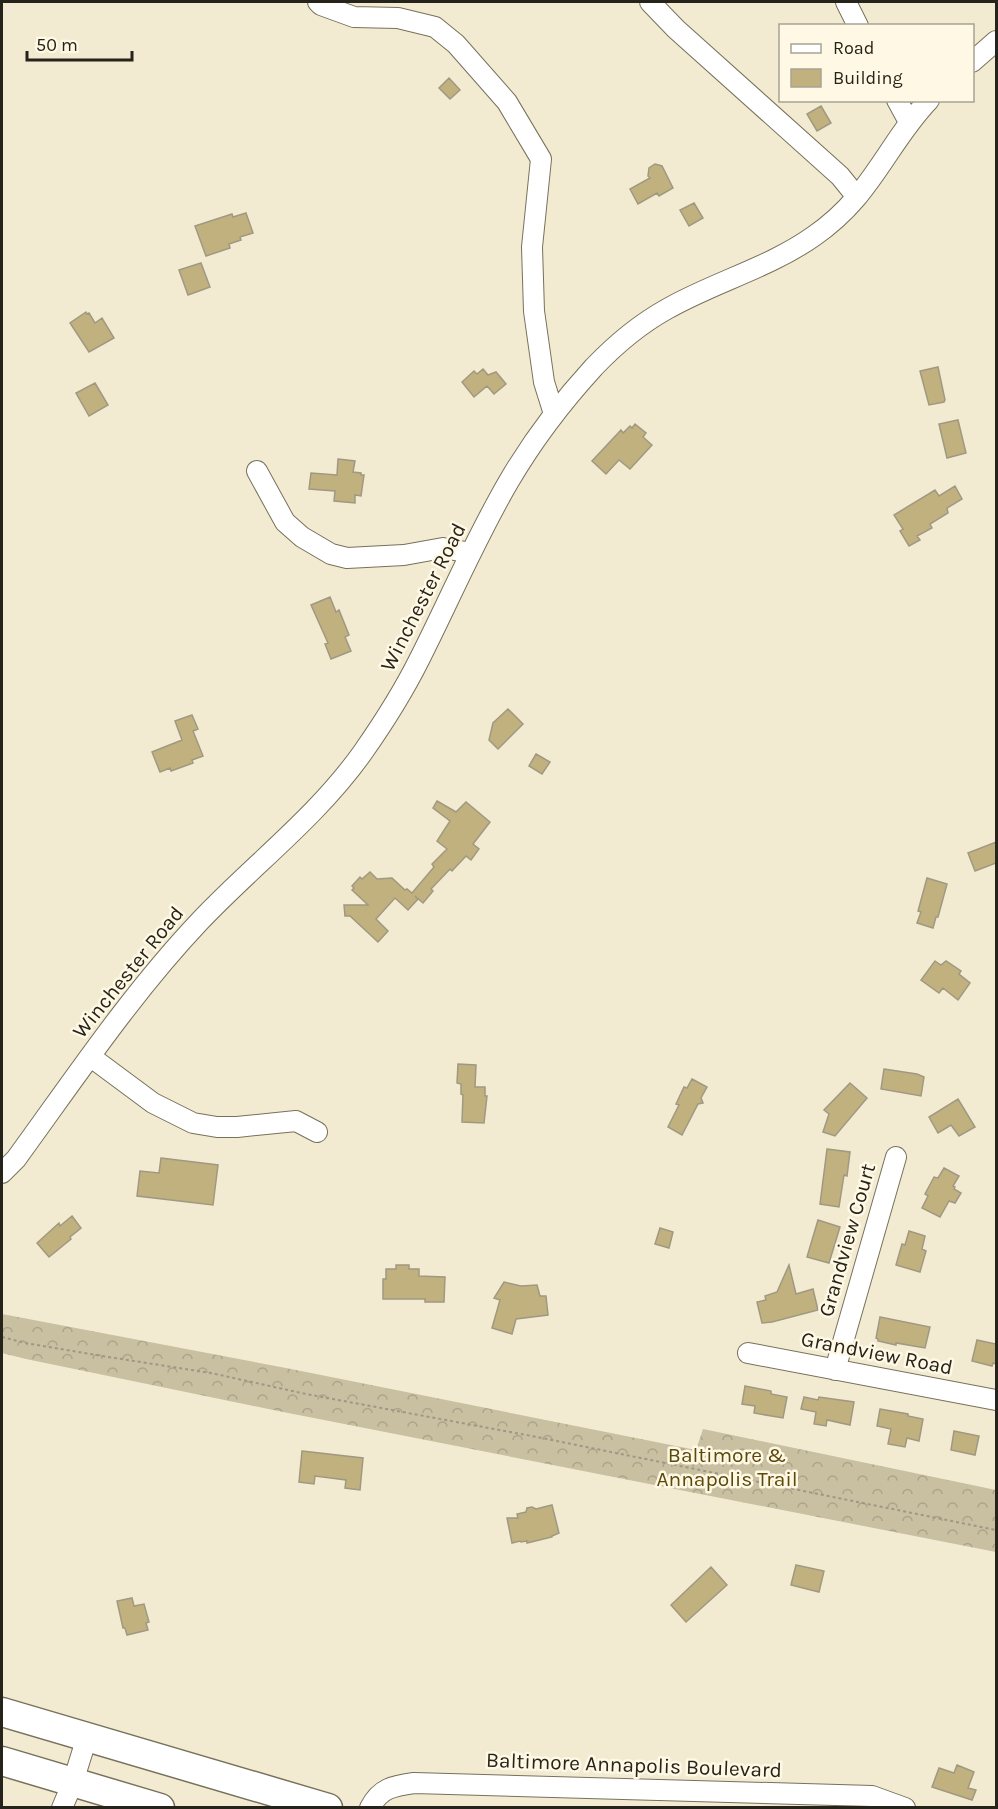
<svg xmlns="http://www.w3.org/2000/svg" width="998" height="1809" viewBox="0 0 998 1809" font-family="Karla,sans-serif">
  <defs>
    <pattern id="forest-crowns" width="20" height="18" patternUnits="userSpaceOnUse" patternTransform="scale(1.5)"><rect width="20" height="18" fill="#c9bfa1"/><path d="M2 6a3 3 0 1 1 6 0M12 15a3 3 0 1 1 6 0" fill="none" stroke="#aca48a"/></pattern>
  </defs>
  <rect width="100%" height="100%" fill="#f2ebd2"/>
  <!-- forest -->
  <path fill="url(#forest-crowns)" d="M2,1314L286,1368L696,1450L703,1429L996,1490V1552L278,1411L26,1359L2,1353Z"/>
  <!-- building -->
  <path fill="#c0b17f" stroke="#a09982" stroke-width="1.5" d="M449,78L460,90L450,99L439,88Z
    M821,106L831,123L817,131L807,114Z
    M655,164L662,166L673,188L659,196L657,193L638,204L630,189L650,178L648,176L649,168Z
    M694,203L703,218L689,226L680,210Z
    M246,213L253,233L240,237L241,240L229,244L230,248L206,256L195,226L232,214L233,217Z
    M201,263L210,287L188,295L179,270Z
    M86,312L87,314L89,313L95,323L102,318L114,338L89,352L70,323Z
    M938,367L945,400L944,402L929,405L920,371Z
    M483,369L488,375L496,372L506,384L494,394L487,386L474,397L462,382L474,371L477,374Z
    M95,383L108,405L89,416L76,393Z
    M958,420L966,453L947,458L939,424Z
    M635,424L646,433L643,437L652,445L630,469L619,460L606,474L592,461L621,430L623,433L630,426L632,428Z
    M338,459L355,461L353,472L361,473V475H364L361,496L355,495V503L334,501L335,491L309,489L311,473L337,475Z
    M955,486L962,499L947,508L948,513L930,524L932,528L917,536L920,540L909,546L900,531L903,529L894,515L935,490L939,496Z
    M330,597L336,612L339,610L349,635L345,637L351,651L331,659L325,644L328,643L311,605Z
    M508,709L523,724L498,749L489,740L493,723Z
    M192,715L198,729L193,731L203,756L192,760L193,763L171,771L170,768L160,772L152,752L182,740L175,721Z
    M536,754L550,762L542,774L529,766Z
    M437,801L456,812L466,802L490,822L473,844L479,849L471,860L466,856L452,871L450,869L431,889L433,891L423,903L415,896L418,899L408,910L395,898L376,919L388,931L378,942L350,916H345L344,905H368L352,890L354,888L352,886L360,877L362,879L370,872L377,879L392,878L405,890L407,889L412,893L434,867L432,864L447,849L437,841L450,821L433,808Z
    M996,842V863L975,871L968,853Z
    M927,878L947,884L938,917H936L933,928L917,923L921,912L918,911Z
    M935,961L941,965L946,961L961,971L959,974L970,983L958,1000L943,988L939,993L921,980Z
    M458,1064L476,1065L475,1087H485V1096H487L484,1123L462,1122L463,1095L461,1094V1084L457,1083Z
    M884,1069L917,1074L924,1077L921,1096L881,1089Z
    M692,1079L707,1087L701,1098L703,1103L698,1104L682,1135L668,1127L679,1105L676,1104L684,1087L687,1088Z
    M850,1083L867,1098L835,1136L823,1132L829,1114L824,1110Z
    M958,1099L975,1127L959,1136L951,1125L938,1133L929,1117Z
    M827,1149L850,1152L847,1176L844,1175L839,1207L820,1204Z
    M161,1158L218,1165L213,1205L137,1196L140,1171L159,1173Z
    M944,1168L959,1176L953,1186L955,1187L954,1189L961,1193L955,1203L949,1201L940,1217L922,1208L928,1196L925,1194L934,1177L938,1178Z
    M72,1216L81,1228L70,1237L71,1239L49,1257L37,1243L59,1223L60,1226Z
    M818,1220L840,1227L829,1263L807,1257Z
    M660,1228L673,1232L669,1248L655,1244Z
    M909,1231L925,1236L922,1249L926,1251L920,1272L896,1265L902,1244L905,1245Z
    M396,1265H409V1269H419V1276L445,1277L444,1302H425V1299H383V1279H386V1269H396Z
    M789,1265L796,1294L813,1289L818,1310L772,1322L762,1323L757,1302L766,1300L765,1296L777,1292Z
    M504,1282L521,1286L537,1285L540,1296H546L548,1315L516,1319L512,1334L492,1328L500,1300L494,1298Z
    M880,1317L930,1327L925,1348L896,1343V1345L878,1341V1339L876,1338Z
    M977,1340L996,1344V1364L993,1363L992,1366L972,1361Z
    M745,1386L771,1391V1394L787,1397L783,1418L754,1413L755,1406L742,1404Z
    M804,1397L818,1400L819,1397L854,1402L850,1425L827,1420L826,1426L814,1424L816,1412L801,1409Z
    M880,1409L908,1414V1416L923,1419L919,1441L907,1438L905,1447L888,1444L891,1429L877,1426Z
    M954,1431L979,1436L975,1455L951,1450Z
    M302,1451L363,1458L360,1490L345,1488L346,1480L315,1476L314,1484L299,1482Z
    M552,1505L559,1533L552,1536V1537L527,1543V1541L521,1542L520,1541L512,1543L507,1518H518L517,1514L526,1512L527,1508L532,1507L536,1509Z
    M796,1565L824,1571L819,1592L791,1585Z
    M711,1567L727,1585L686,1622L671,1605Z
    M132,1598L134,1606L144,1604L149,1622L146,1623L148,1630L127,1635L125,1628H123L117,1601Z
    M957,1765L974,1772L968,1788L976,1790L972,1800L932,1787L939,1768L954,1773Z"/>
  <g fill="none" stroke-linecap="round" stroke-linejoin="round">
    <!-- minor casing -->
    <g stroke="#77715b" stroke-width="22">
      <path id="minor" d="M318,2L321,5L354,17L398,18L435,27L456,44L507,102L541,159L532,247L534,311L544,382L554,414
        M650,2L676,29L840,176L857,197
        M846,2L858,26
        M972,62L996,41
        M897,100L909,122
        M257,471L285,522L302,537L331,554L347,558L404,555L443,548L471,553
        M91,1057L153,1103L193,1123L217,1127H237L296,1121L317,1132
        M2,1173L16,1159C75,1078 131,994 200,921C254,864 317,817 363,752C384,722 403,692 419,660C449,601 475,539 509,481C533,440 562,402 594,367C616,344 640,324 667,309C714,282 769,268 814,236C830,225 844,212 856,198C883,166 900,130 929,100
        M748,1353L996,1400
        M835,1370L896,1157
        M62,1808L73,1782L87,1737
        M370,1808C380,1788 393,1786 414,1783L872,1796L905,1808"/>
    </g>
    <!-- highway casing -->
    <g stroke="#77715b" stroke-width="31">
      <path id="highway" d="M2,1712L328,1808
        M2,1761L160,1808"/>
    </g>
    <!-- path -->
    <path stroke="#9d9886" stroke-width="2" stroke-dasharray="3 3" stroke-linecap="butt" d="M2,1337L25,1343L102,1356L211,1373L306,1394L537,1437L996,1530"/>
    <!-- minor -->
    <use href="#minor" stroke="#fff" stroke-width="20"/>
    <!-- highway -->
    <use href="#highway" stroke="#fff" stroke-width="28"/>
  </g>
  <g text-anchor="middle" stroke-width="5" stroke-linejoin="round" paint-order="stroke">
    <!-- street labels -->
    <g font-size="21" fill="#26231a" stroke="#fef8e4">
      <text transform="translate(423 597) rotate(-63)" y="7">Winchester Road</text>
      <text transform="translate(128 972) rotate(-51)" y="7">Winchester Road</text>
      <text transform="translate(847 1240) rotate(-74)" y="7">Grandview Court</text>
      <text transform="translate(877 1353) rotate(11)" y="7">Grandview Road</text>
      <text transform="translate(634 1765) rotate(2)" y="7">Baltimore Annapolis Boulevard</text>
    </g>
    <!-- park labels -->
    <g font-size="21" fill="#5a490b" stroke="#fef8e4">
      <text x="727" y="1462">Baltimore &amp;<tspan x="727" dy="24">Annapolis Trail</tspan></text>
    </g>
  </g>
  <!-- border -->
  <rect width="998" height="1809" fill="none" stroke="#26231a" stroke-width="6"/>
  <!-- legend -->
  <rect x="779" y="24" width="195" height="78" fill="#fef8e4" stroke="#a8a393" stroke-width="1.5"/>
  <rect x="791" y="44" width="30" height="9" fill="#ffffff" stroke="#a8a393" stroke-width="1.5"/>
  <text x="833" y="54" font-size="18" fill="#26231a">Road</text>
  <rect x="791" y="69" width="30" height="18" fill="#c0b17f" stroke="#a8a393" stroke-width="1.5"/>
  <text x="833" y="84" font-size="18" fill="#26231a">Building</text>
  <!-- scale -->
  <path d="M27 51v9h105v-9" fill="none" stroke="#26231a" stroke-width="3"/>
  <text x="36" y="51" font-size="18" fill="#26231a" stroke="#fef8e4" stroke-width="4.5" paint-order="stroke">50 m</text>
</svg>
